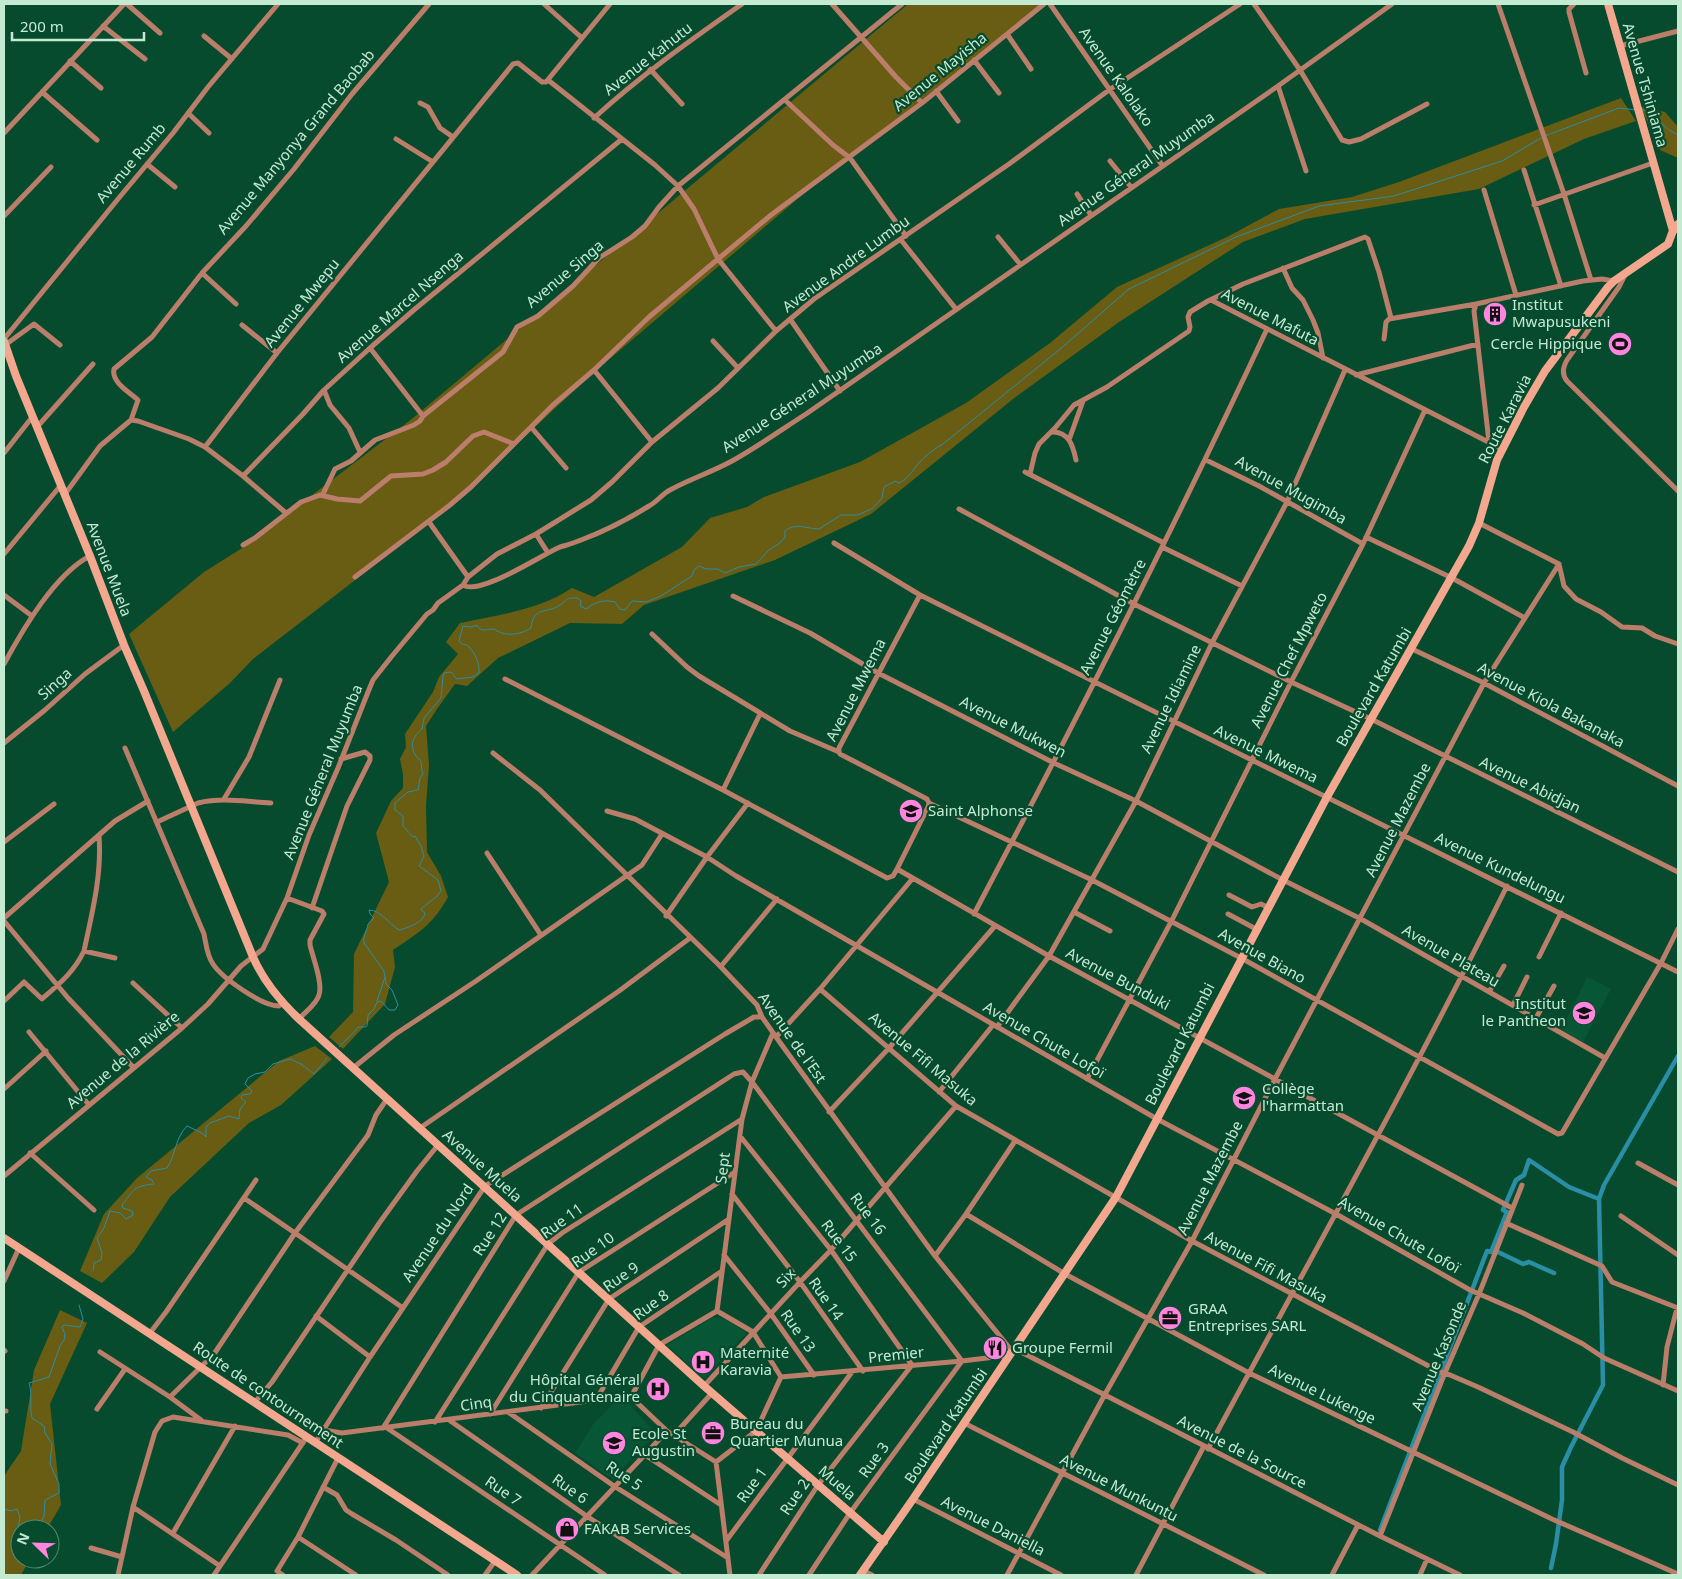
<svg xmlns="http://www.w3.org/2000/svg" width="1682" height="1579" viewBox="0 0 1682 1579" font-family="'Noto Sans',sans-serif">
  <rect width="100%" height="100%" fill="#074b2e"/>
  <!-- built -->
  <path fill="#075635" d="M1587,977L1611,989L1583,1042L1561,1031Z
    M712,1318H718L729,1321L746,1333L704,1379L667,1345Z
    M627,1402L656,1433L613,1479L575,1453L594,1423L614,1403Z"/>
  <!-- green -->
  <path fill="#695c13" d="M908,4H1042L801,196L592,374L447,509L253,659L230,683L173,732L129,634L204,572L247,545L413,418Z
    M1621,98L1636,121L1584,139L1479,189L1305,219L1243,242L1119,322L1013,399L871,514L775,560L644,605L622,624L570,623L498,658L467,686L455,684L437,709L426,726L429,765L426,806L427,852L441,876L448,897C433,925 418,933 393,950L395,967L385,1004L343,1049L329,1037L353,1012L354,954L389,882L376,833L391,801L403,788V774L400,759L406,747L405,734L433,692L439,677L458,654L446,642L460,623C498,615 539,610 572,588L594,597L682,547L710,518L747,507L764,497L860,462L966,403L1050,343L1117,287L1227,237L1279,209L1352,197L1399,182Z
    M1641,107L1665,112L1678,127V158L1660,150Z
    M315,1046L332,1059L281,1105L249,1123L170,1197L134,1252L102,1283L80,1271L104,1214L137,1178L279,1061Z
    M60,1310L87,1323L50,1404L61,1505L47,1529H20V1559H30L21,1575H4V1476L21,1451L34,1370Z"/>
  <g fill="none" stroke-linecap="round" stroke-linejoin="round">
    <!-- stream -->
    <path stroke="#2a8ea7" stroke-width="1" d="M1642,110H1646L1669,130L1678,135
      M1545,136L1619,108L1636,110
      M377,1001L385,977
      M339,1047C345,1040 353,1035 358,1027H365L367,1026L368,1015L374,1009L377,1002L381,1001L389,1010H395L398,1005L392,990L386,984L384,971L364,943C363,936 367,931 368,924L374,918L370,914L369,910C381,910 389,924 399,930C408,928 424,922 425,913L421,910L422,908L436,897L441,891L438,880L419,866L424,856L421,846L415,836L413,837L403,826V816L395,810V803L408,792L418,790L420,778L423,774C421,770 422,765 421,762C420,759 417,758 416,756C408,744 414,736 422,729L424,718L441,698L443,676L444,673L451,672L457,679L473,677L479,673C480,664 475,653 469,647C465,643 463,646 459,641L463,626L471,627L477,625C481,633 486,629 494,629C505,637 520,635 531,628C533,606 547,614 560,605C570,598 564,598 578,598L581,601L580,606L586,609C595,602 603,599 615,602L620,609L625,610L632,601L646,602L661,596L692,576L694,570L699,566L706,569H718L725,573L739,567L756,564L769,550L781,542L785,537V531C795,522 808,529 819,529L841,515H858L873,508L882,498L884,487L895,481L899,483C908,479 912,471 918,464C925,456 934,449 943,444L1059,350L1129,289L1236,237L1319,206L1394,196L1502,161L1541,138
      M93,1271L94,1263L101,1260L102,1253L97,1238L104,1228L110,1211L120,1213L126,1219L133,1215L132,1211L123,1208L122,1205C134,1190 133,1186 154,1184L152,1180L146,1177L151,1171L167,1168C176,1154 175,1138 187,1126L202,1133L206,1137V1127L210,1123L229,1116L239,1119L240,1109L246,1102L241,1098L242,1095L250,1094L252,1091L245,1084L248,1078L255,1074L265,1072L273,1064L290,1059L301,1064L314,1074L327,1058
      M4,1509L11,1511L17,1509L20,1517L18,1530L20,1531
      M38,1529L44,1516L45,1500L59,1493V1484L50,1464L52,1444L45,1433L44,1426L32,1418C29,1406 33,1395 29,1383L49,1377L60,1346L64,1340L65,1334L62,1327L64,1325L80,1327L83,1319L79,1305"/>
    <!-- canal -->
    <path stroke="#2a8ea7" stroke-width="4.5" d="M1492,1252H1498L1523,1264L1529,1262L1554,1273
      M1380,1530L1487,1251L1491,1252L1507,1212L1503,1210L1516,1180L1524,1175L1529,1160L1569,1187L1599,1199
      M1551,1568L1556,1544L1562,1500V1467L1571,1447L1603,1385L1599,1199L1604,1185L1678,1056"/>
    <!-- street -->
    <path stroke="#bb7e6b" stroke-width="5" d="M127,4L160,33
      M544,4L582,38
      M832,4L896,77L922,103
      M1050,4L1162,165
      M1254,4L1300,70L1342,140L1349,142L1361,139L1427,104
      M1498,4L1564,194L1591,280
      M1574,4L1569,9V12L1586,73
      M103,26L145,59
      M1007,34L1031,69
      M204,36L232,59
      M1620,46L1678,31
      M974,60L999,93
      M70,61L101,88
      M650,69L682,104
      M548,80L655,165L678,186L694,209L718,259L776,331
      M1278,86L1306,171
      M936,91L958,121
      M42,92L97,140
      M785,100L833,145L850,158L906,236
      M420,103L428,107L440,128L453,137
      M188,113L209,133
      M594,118C641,75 691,40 742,4
      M4,133L124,4
      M396,139L433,162
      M1110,161L1131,187
      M147,164L175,187
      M1524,170L1561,286
      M1484,190L1516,295
      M1077,194L1091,215
      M1534,205L1653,163
      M4,216L51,167
      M998,237L1020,264
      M901,240L956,309
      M1283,268L1292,288L1303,300L1313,320L1318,333L1323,358
      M202,273L236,304
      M1626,273L1619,287L1567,360C1563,367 1561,374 1567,381L1678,491
      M1211,300L1502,449
      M790,319L840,391
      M242,325L277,353
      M4,339L118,199L173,133L208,87L278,4
      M1384,339L1386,322L1389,319L1476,304
      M713,341L738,368
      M5,345L34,324L60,345
      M370,348L423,416
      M594,370L652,442
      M1356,375L1478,344
      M324,390L330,405L349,428L360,452
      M131,420L138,400C129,392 111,382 114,369L152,337L202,273L246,226L294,169L352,94L429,4
      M37,427L93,364
      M531,427L566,468
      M1051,432C1069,431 1073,446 1076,460
      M1069,440L1083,401
      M1489,442L1474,311L1476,304L1583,281L1602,279L1614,281
      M205,447L277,353L513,64L518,63L542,82H546L610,4
      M4,453L33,416
      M1206,460L1259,486L1363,544
      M1025,472L1164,543
      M1030,474L1035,453L1039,444L1055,428L1074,405L1107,387L1189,331L1190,327L1188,317L1190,312L1208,301L1243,284L1365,237L1368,239L1379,272L1391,318
      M243,476L303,414L324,390L370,348L415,309L622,139
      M65,494L100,446L131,420L138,421L189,439L205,447L243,476L286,513
      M320,495L337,499L360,501L391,476L423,474L433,470L446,462L473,436L484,432L514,444
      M959,509L1134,604L1291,682L1371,719L1678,872
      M429,522L468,577
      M1479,523L1559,564
      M536,534L548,553
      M1366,537L1452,578L1525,618
      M834,543L920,595L1678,972
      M243,545L255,538L301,502L323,494L335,469L351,461L375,440L414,425L420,421L423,416L503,352L517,327L538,316L573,286L599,258L632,237L645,226L659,207L678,186L902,4
      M1162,547L1242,586
      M4,554L61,485
      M1559,564L1564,586L1576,599L1601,612L1622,627L1642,628L1655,636L1678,644
      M355,577L450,505L471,487L553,405L594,370L649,317L718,259L771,215L922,103L1044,4
      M463,585L468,577L497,554L536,534L591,500L612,482L652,442L718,388L776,331L814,299L1009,164L1109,90L1240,4
      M4,595L32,616
      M733,596L810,633L878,673L1054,763L1136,801L1283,880L1361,919L1605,1058
      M652,634L687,667L699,676L790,731L839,752L840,754L927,799L929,803L1092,880L1241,958L1558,1134L1562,1133L1661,963L1678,929
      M1412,649L1484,683L1678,786
      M4,664C23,629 55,574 90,556
      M505,679L723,790L887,878L893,876L897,869L928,807L929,803
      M4,743L45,710L85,674L124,645
      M125,748L204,934C206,944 207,956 213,964C222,978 262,1006 279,1006L282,1003
      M839,752V748L920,595
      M493,753L540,790L720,966L757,1005L762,1017L776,1037L935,1256L1012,1351
      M723,790L760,714
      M224,799L249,757L280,680
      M607,811L635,819L707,857L736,876L1157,1119L1336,1214L1470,1290L1523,1313L1583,1344L1604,1358L1678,1391
      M157,822L198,803C223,797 246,802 271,803
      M4,842L54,804
      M487,853L541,935
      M897,869L1049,956L1512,1208
      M1229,895L1252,907L1261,904L1267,907
      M287,898L322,911L324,914L310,940V945C313,958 323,983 319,995C316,1005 305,1012 299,1019
      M312,908L347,806L370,760V756L365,752L341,759
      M1074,912L1110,931
      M974,914C1076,721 1175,526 1267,329
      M1228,914L1256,929
      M666,916L707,857L748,803
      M4,918L115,821L148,801
      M4,921L68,998L133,1067
      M84,951L115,958
      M1539,957L1561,913
      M720,966L722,965L777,899
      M133,983L182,1028
      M820,989L956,1106L1192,1241L1440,1372L1450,1375L1478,1387L1573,1432L1622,1458L1678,1485
      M1489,992L1504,966
      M4,1001L24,982L42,999C59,984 74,972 84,951C92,913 102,875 99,836
      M1513,1005L1527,977
      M1536,1018L1554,986
      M997,1027L1049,956L1136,801L1212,643L1287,502L1345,370
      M29,1032L89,1105
      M776,1037L820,989L913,878
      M353,1068L394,1035L476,981L642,865L662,834
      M1087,1079L1171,922L1291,682L1363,544L1425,410
      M4,1089L46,1051
      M939,1092L993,1025
      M387,1099L376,1115L368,1135L295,1233L403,1308
      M829,1112L889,1048L995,926
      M420,1128L619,991L690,938
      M740,1136L831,1250L912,1365L818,1485L759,1575
      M30,1153L94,1210
      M1638,1163L1678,1185
      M4,1176L182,1028L208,1004L241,966L263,949L287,898L309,835L338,768L368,692L373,680L392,656L427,614L433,610L438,603L463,585C480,596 541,555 560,547C567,545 574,543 581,540C605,531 628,519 649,506C657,502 662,494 670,490C690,479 712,472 732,461C757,447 781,430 806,414L1278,86L1392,4
      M732,1194L800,1282L863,1371
      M966,1214L1065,1274L1249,1373L1552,1519L1678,1574
      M1621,1216L1678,1255
      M1506,1223L1602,1266L1612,1282L1678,1308
      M724,1255L771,1314L814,1375
      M935,1256L966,1214L1015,1141
      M4,1281L19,1248
      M717,1311L753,1332L781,1377L756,1431L716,1462L667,1431L631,1397L659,1345Z
      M717,1311L742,1119L752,1082L773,1033
      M316,1316L370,1357
      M150,1333L166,1312L256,1180
      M4,1350L5,1351
      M1012,1351L1021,1352L1380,1536L1460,1575
      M100,1352L170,1397L201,1420
      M781,1377L962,1361L1003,1356L1011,1351
      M1663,1385L1667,1347L1677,1308
      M704,1386L800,1282L831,1250L956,1106
      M170,1397L214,1354L295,1233L244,1198
      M596,1400L639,1327L722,1271
      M255,1402L272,1382L380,1222L417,1171L438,1145
      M541,1408L609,1299L729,1219
      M97,1409L125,1369
      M4,1411H6
      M508,1412L614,1486L728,1558
      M490,1414L579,1272L735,1172
      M449,1420L588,1517L679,1575
      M435,1422L548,1244L562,1233L742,1119
      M964,1423L1264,1575
      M383,1428L516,1215L734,1074L743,1072L752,1082L962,1361L850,1513L809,1575
      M387,1428L605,1575
      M324,1430L342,1433L596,1400L631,1397
      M674,1435L712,1393
      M315,1443L370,1357L485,1186L725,1034L754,1017H762
      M1208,1449C1309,1261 1413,1076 1507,886
      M645,1455L721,1505
      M716,1462L730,1575
      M323,1487L337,1495L346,1510L352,1514L396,1540L448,1575
      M913,1499L1061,1575
      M133,1507L220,1566L214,1575
      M173,1533L235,1426
      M1380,1536L1444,1375L1479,1294L1522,1185
      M298,1537L356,1575
      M726,1541L852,1372
      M91,1548L122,1557
      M220,1566L304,1441
      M864,1571L872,1575
      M118,1575L133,1507L155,1432L162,1421L173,1417L288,1435L303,1443
      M283,1575L277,1571L298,1537L338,1458
      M485,1575L495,1561
      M532,1575L667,1431
      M1007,1575L1104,1396L1192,1241L1275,1079L1484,683L1559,564
      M1136,1575L1204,1446
      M1332,1575L1358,1525
      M1420,1575L1427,1559"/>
    <!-- secondary -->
    <path stroke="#f4a78f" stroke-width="8" d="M1608,4L1673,231
      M4,341L16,376L90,556L124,645L144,691L253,957C264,982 280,1001 299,1019L704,1386L884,1542
      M4,1238L517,1575
      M860,1575L913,1499L1116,1197L1327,797L1469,546L1479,523L1497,460L1524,407L1545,371L1608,287L1614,281L1668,244L1674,228L1678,224"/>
  </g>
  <!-- icons -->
  <defs>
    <g id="building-disc" transform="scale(1.25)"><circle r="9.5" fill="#ff85df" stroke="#074b2e"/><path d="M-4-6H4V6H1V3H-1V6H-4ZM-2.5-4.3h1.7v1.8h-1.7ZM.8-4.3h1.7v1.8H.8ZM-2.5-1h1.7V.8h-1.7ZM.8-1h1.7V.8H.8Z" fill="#111"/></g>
    <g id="stadium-disc" transform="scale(1.25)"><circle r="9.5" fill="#ff85df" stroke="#074b2e"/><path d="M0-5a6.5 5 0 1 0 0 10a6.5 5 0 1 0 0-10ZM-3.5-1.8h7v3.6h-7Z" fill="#111"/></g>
    <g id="school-disc" transform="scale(1.25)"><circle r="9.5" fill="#ff85df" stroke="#074b2e"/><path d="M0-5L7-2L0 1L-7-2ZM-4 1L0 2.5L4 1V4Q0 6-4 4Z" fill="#111"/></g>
    <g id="office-disc" transform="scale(1.25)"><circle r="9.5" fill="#ff85df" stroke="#074b2e"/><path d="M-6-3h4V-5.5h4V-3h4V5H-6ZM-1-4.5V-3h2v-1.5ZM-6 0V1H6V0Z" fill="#111"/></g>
    <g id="restaurant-disc" transform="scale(1.25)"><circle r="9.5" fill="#ff85df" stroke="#074b2e"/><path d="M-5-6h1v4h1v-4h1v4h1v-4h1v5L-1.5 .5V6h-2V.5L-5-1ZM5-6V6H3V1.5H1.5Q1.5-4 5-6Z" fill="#111"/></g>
    <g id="hospital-disc" transform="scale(1.25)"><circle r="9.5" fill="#ff85df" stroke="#074b2e"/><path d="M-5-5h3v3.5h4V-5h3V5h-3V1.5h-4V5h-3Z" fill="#111"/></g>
    <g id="shop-disc" transform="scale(1.25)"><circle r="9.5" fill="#ff85df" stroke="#074b2e"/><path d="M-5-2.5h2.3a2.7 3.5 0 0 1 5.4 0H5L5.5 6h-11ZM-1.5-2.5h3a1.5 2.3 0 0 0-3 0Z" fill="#111"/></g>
  </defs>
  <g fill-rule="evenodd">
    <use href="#building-disc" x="1495" y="314"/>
    <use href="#stadium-disc" x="1620" y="344"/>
    <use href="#school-disc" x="911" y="811"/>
    <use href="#school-disc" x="1584" y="1013"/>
    <use href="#school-disc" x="1244" y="1098"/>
    <use href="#office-disc" x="1170" y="1318"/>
    <use href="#restaurant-disc" x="995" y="1348"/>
    <use href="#hospital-disc" x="703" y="1362"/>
    <use href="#hospital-disc" x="658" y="1389"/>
    <use href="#office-disc" x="713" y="1433"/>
    <use href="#school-disc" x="614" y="1443"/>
    <use href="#shop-disc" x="567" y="1529"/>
  </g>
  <g text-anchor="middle" stroke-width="4.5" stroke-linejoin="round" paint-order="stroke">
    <!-- street labels -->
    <g font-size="15" fill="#c4ead2" stroke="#074b2e">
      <text transform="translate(648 59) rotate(-38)" y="5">Avenue Kahutu</text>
      <text transform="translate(940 72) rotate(-39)" y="5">Avenue Mayisha</text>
      <text transform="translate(1116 77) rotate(55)" y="5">Avenue Kalolako</text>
      <text transform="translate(1645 85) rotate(74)" y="5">Avenue Tshiniama</text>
      <text transform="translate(296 142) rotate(-50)" y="5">Avenue Manyonya Grand Baobab</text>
      <text transform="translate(131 163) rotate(-50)" y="5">Avenue Rumb</text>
      <text transform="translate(1136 169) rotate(-35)" y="5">Avenue Géneral Muyumba</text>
      <text transform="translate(846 264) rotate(-36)" y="5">Avenue Andre Lumbu</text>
      <text transform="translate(565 274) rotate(-40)" y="5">Avenue Singa</text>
      <text transform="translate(302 303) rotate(-51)" y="5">Avenue Mwepu</text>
      <text transform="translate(400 307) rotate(-41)" y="5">Avenue Marcel Nsenga</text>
      <text transform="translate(1270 317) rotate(27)" y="5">Avenue Mafuta</text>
      <text transform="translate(802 398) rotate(-33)" y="5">Avenue Géneral Muyumba</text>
      <text transform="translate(1505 419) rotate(-63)" y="5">Route Karavia</text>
      <text transform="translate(1291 490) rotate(29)" y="5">Avenue Mugimba</text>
      <text transform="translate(109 569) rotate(69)" y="5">Avenue Muela</text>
      <text transform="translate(1113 617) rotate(-63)" y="5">Avenue Géomètre</text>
      <text transform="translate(1289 660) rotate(-63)" y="5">Avenue Chef Mpweto</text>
      <text transform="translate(55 684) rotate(-42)" y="5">Singa</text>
      <text transform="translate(1374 687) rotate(-60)" y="5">Boulevard Katumbi</text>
      <text transform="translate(856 690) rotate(-63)" y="5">Avenue Mwema</text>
      <text transform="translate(1171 699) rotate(-64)" y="5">Avenue Idiamine</text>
      <text transform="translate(1551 705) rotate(28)" y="5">Avenue Kiola Bakanaka</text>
      <text transform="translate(1013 727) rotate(27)" y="5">Avenue Mukwen</text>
      <text transform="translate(1266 754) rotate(26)" y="5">Avenue Mwema</text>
      <text transform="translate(323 772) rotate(-68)" y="5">Avenue Géneral Muyumba</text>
      <text transform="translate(1530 785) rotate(26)" y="5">Avenue Abidjan</text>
      <text transform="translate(1398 820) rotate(-63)" y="5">Avenue Mazembe</text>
      <text transform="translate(1500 868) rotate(26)" y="5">Avenue Kundelungu</text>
      <text transform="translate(1262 956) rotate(29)" y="5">Avenue Biano</text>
      <text transform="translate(1451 956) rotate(30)" y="5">Avenue Plateau</text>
      <text transform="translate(1118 979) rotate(28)" y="5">Avenue Bunduki</text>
      <text transform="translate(792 1038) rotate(55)" y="5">Avenue de l'Est</text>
      <text transform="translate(1044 1040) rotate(30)" y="5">Avenue Chute Lofoï</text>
      <text transform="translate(1180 1044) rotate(-63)" y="5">Boulevard Katumbi</text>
      <text transform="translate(923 1059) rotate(40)" y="5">Avenue Fifi Masuka</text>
      <text transform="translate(123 1060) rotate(-40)" y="5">Avenue de la Rivière</text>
      <text transform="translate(482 1166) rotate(42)" y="5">Avenue Muela</text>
      <text transform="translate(723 1168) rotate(-83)" y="5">Sept</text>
      <text transform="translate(1210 1178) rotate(-63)" y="5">Avenue Mazembe</text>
      <text transform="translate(868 1214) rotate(53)" y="5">Rue 16</text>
      <text transform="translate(562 1221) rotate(-36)" y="5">Rue 11</text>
      <text transform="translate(438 1233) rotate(-56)" y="5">Avenue du Nord</text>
      <text transform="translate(490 1234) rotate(-57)" y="5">Rue 12</text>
      <text transform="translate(1399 1235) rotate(30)" y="5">Avenue Chute Lofoï</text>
      <text transform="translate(839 1241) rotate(53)" y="5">Rue 15</text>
      <text transform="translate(593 1250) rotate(-36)" y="5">Rue 10</text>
      <text transform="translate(1266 1267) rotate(28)" y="5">Avenue Fifi Masuka</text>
      <text transform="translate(621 1277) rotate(-35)" y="5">Rue 9</text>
      <text transform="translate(786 1278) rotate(-47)" y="5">Six</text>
      <text transform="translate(826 1299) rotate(55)" y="5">Rue 14</text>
      <text transform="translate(651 1305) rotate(-36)" y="5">Rue 8</text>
      <text transform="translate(798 1331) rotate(55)" y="5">Rue 13</text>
      <text transform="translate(896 1355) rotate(-6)" y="5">Premier</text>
      <text transform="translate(1439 1356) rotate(-67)" y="5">Avenue Kasonde</text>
      <text transform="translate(1322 1394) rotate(26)" y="5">Avenue Lukenge</text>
      <text transform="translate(268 1395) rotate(34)" y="5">Route de contournement</text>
      <text transform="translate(476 1404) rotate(-8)" y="5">Cinq</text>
      <text transform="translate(946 1426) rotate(-56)" y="5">Boulevard Katumbi</text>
      <text transform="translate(1242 1452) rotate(27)" y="5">Avenue de la Source</text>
      <text transform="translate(874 1460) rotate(-54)" y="5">Rue 3</text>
      <text transform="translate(624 1476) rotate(34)" y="5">Rue 5</text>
      <text transform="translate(837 1483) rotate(41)" y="5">Muela</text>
      <text transform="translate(752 1485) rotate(-54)" y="5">Rue 1</text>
      <text transform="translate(1119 1488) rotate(27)" y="5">Avenue Munkuntu</text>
      <text transform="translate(570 1489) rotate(35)" y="5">Rue 6</text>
      <text transform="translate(503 1491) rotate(34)" y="5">Rue 7</text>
      <text transform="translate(795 1497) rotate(-56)" y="5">Rue 2</text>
      <text transform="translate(993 1526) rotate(27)" y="5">Avenue Daniella</text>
    </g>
    <!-- poi labels -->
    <g font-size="15" fill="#c4ead2" stroke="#074b2e" text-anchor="start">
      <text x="1512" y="310">Institut<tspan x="1512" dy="17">Mwapusukeni</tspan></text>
      <text x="1602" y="349" text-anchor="end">Cercle Hippique</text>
      <text x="928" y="816">Saint Alphonse</text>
      <text x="1566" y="1009" text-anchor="end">Institut<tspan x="1566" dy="17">le Pantheon</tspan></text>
      <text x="1262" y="1094">Collège<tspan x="1262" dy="17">l'harmattan</tspan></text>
      <text x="1188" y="1314">GRAA<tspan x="1188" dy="17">Entreprises SARL</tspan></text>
      <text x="1012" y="1353">Groupe Fermil</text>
      <text x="720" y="1358">Maternité<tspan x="720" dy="17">Karavia</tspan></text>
      <text x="640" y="1385" text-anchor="end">Hôpital Général<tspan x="640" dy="17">du Cinquantenaire</tspan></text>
      <text x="730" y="1429">Bureau du<tspan x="730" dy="17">Quartier Munua</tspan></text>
      <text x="632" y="1439">Ecole St<tspan x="632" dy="17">Augustin</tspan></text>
      <text x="584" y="1534">FAKAB Services</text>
    </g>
  </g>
  <!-- border -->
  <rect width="1682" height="1579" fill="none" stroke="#c4ead2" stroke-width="10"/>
  <!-- north arrow -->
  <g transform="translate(35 1544) rotate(293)"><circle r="24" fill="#074b2e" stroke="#538b70"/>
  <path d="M0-4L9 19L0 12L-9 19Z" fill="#ff85df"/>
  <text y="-8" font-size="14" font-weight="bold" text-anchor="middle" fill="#c4ead2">N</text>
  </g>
  <!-- scale -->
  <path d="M12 32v8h132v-8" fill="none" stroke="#c4ead2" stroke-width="2.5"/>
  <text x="20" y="32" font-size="15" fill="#c4ead2" stroke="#074b2e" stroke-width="4" paint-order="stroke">200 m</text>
</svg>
